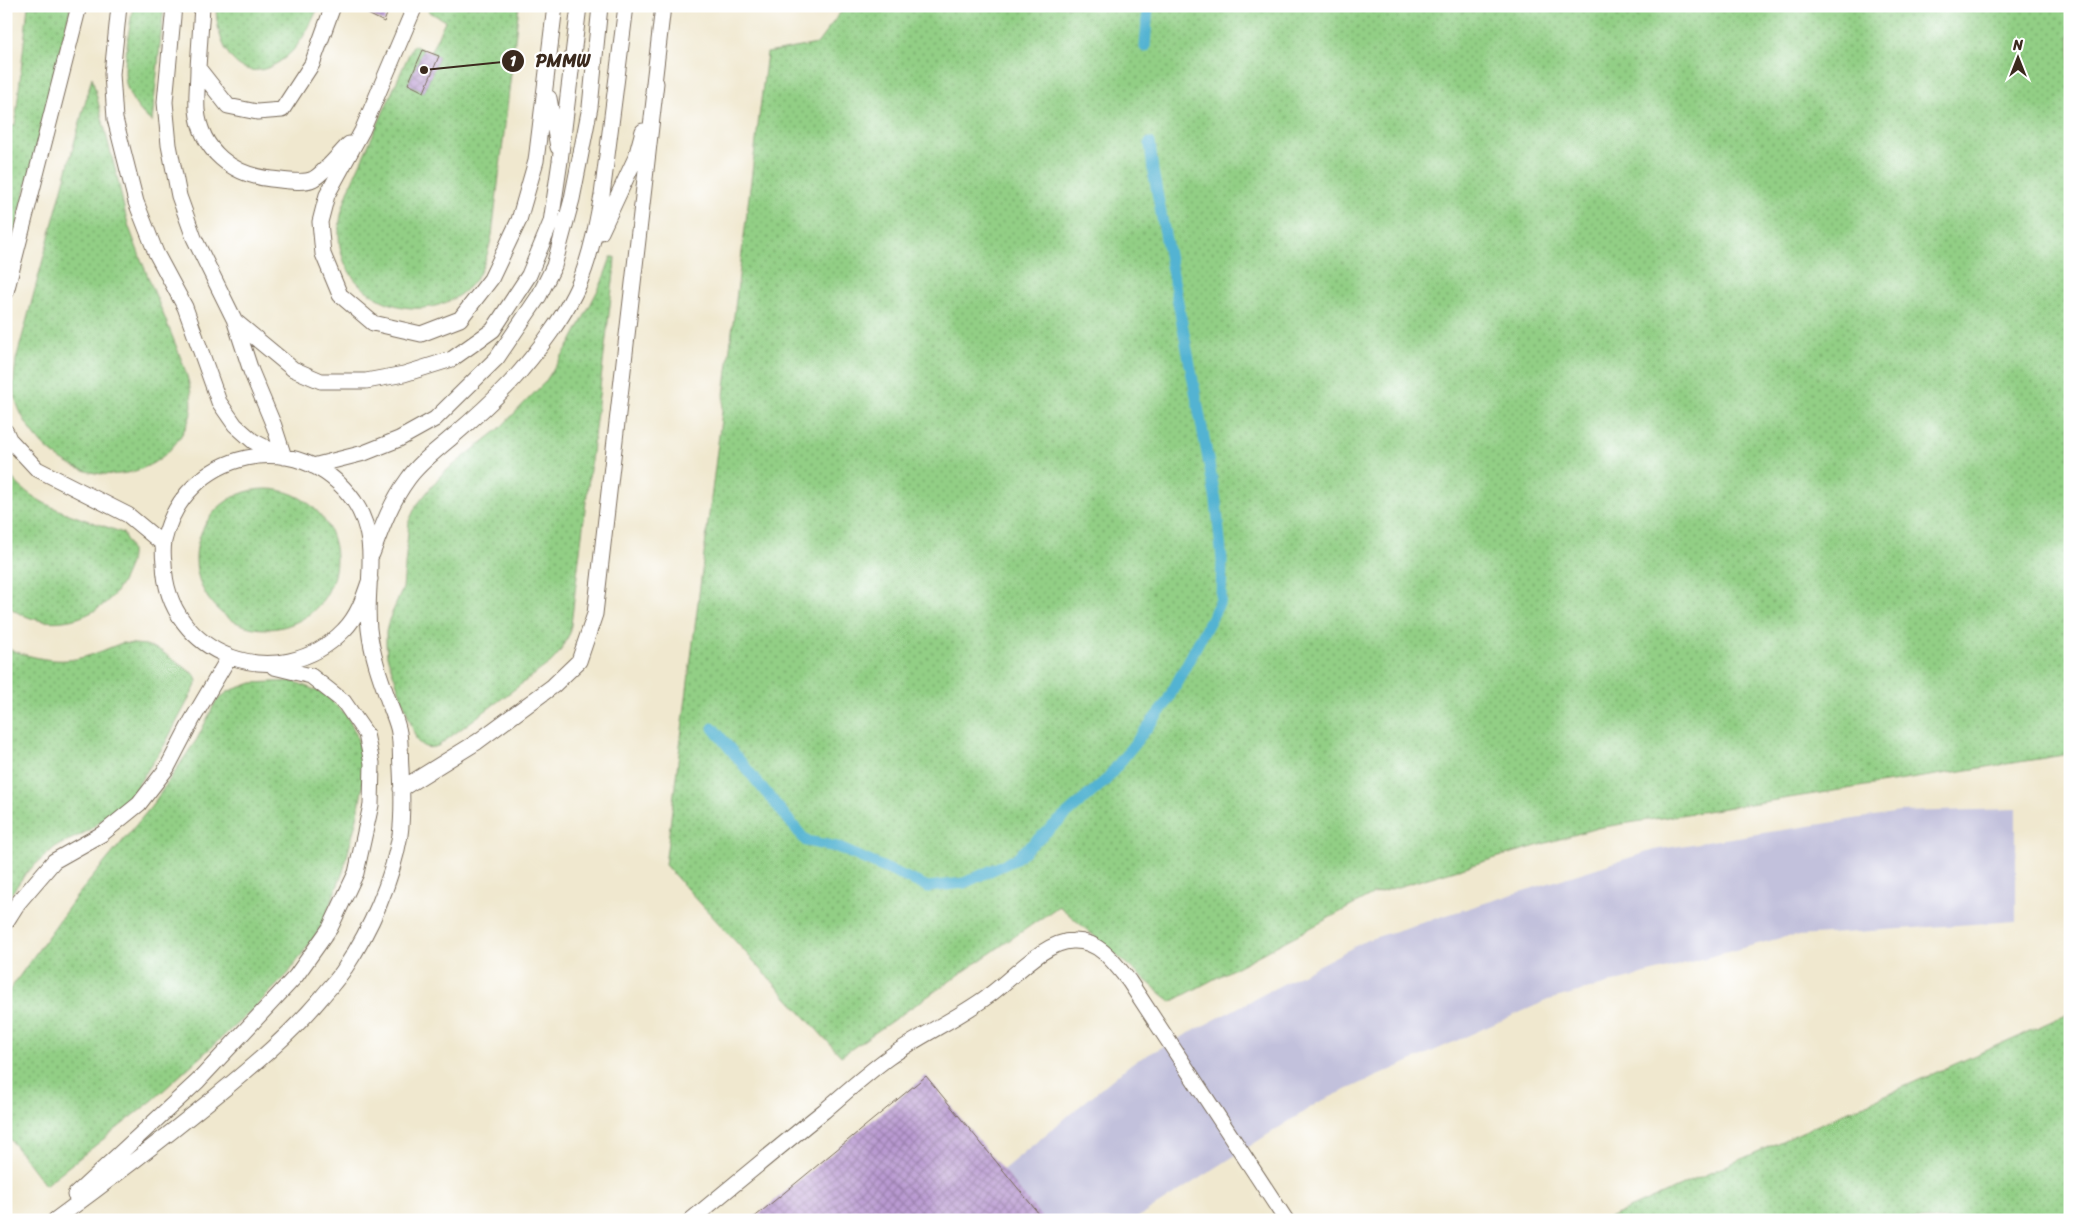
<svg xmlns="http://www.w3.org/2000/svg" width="2076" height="1226" viewBox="0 0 2076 1226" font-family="Sriracha,sans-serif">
  <defs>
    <pattern id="grass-dots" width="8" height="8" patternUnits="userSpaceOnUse" patternTransform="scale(1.25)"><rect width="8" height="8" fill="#92cf85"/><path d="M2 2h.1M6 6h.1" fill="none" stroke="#78a86c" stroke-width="1.8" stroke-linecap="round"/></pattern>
    <pattern id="building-cross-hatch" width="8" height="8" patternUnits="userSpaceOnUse" patternTransform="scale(1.25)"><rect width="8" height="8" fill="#b99ad2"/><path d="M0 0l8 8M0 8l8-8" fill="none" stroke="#987eaa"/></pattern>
  </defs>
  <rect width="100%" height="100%" fill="#fff"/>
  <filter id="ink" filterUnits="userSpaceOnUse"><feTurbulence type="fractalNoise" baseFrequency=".02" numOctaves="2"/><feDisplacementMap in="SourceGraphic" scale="10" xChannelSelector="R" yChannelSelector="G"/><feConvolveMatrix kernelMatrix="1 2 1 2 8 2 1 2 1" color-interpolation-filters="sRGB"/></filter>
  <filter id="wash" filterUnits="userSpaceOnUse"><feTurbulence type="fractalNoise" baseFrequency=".0096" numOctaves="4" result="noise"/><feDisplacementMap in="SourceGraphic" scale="20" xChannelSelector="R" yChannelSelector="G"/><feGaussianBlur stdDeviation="1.12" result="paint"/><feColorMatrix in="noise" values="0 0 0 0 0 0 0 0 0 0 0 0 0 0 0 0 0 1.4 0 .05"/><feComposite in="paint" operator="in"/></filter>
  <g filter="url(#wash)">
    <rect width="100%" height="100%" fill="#f0e8cf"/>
    <!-- industrial -->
    <path fill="#c2c1dc" d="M2016,809V921L1784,937L1548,1000L1319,1102L1134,1220H942L1132,1063L1367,940L1654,850L1900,812Z"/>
    <!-- grass -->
    <path fill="url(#grass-dots)" stroke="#667c52" d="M28,6H71L6,269V125L15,126Z
      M133,6H164L152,122C141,113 131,101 127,87C121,70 130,26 133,6Z
      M216,6H319C309,27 299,50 279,62C236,90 216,42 216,6Z
      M430,6H519L492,235C489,248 486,262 479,274C440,336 340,308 339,235C338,207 357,171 368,146C383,112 398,79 413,45L423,50L408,84L424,92L439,57L430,53L445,21L428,11Z
      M845,6H2070V754L1597,828L1374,894L1171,1002L1059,906L841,1056L665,865L767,53L817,44Z
      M92,77C100,110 108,143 117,176C121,193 124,211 129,227C143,267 160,305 175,343C183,364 198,398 189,420C161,489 76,491 34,434C24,421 16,407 14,390C13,380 15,370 16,360Z
      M611,257H615L614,273L570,633L559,653L551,662L438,746C428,749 424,748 417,741L387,656L386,644V632L389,620L403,588L409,521L416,506L441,475L499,429L545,382L571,342L602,282Z
      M6,470C32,509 83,517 123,533C125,538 130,545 131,551C132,562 126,574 121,584C103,617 57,631 23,615C17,613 11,608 6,605Z
      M196 559a70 70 0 1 1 140 0a70 70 0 1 1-140 0Z
      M122,643L146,645L161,651L195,675L197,681L195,687L165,744L129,798L88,831L55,847L26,873L6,901V648C29,657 56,664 80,658C94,655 108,648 122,643Z
      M293,681L324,694L346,714L356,734L362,754L363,784L358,814L343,872L321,927L288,974L252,1010L153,1100L45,1185L6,1134V995L76,897L151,807L197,739L216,701L229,691L252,683Z
      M2070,1013V1220H1604Z"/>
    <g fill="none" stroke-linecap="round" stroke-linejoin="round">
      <!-- stream -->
      <path stroke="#53b3d2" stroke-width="11" d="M1145,47L1148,6
        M713,728L806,841L837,847L928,887L964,883L1014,860L1106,780L1165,705L1221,600L1222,560L1216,501L1153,171L1150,143"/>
    </g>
    <g id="blocks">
      <!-- building -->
      <path fill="url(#building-cross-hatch)" d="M371,6H390L384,22L368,14Z
        M423,50L439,56L424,92L408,84Z
        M926,1076L1044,1220H751Z"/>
    </g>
  </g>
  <g filter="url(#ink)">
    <use href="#blocks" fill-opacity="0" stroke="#7a6c5c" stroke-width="1"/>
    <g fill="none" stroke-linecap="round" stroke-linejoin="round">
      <!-- lane casing -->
      <g stroke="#7a6c5c" stroke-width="17">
        <path id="lane" d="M119,6L112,74L115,119L136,202L156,253L185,307L219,402L235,425L253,441L280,455
          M174,6L165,102L169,145L179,196L194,238L235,321L293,369L321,381H366L404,374L452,359L493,330L529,275L551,222L560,161L579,6
          M202,6L198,68L228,106L257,112L282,110L312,64L333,6
          M415,6L362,131L327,195L320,222L323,254L340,295L373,323L421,334L460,319L491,279L519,220L536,161L555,6
          M198,68C198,82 196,97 197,110C201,151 233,175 271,179C282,180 304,184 313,179C323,174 340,153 349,144
          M653,92L663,6
          M549,98L558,147
          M601,232L636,157L643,131
          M6,292L79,6
          M235,322L251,371L274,426L284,457
          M6,432L9,439L37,469L128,515L163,544
          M313,466L364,453L399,439L435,419L497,358L539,296L554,266L572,199L590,107L600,6
          M372,554C382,527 391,502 408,479C419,463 437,450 452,437C472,420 492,402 510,383C534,357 571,309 582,276C592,250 597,222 602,195L626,6
          M401,789L477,742L553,686L579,661L595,614L656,83
          M6,922L18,903L54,861L102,834L139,804L167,768L192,720L229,657
          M75,1195L198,1081L296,976L330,928L356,873L371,805L372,763L366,734L344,702L311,676L274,667
          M55,1220C110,1180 163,1139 216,1096C254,1065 291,1034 322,997C330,987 339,978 345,968C371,929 392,881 400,835C403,814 402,790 401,769C400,758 401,745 399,733C398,724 393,714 390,705C381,680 372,656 369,629C364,584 382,543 354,501C300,424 184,450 164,541C163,548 163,556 164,563C166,657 280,697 344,630C358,616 364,597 370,579
          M691,1220C735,1184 779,1147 824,1111C845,1093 866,1074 888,1058C920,1035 957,1019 988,996C1011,980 1044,941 1073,941C1099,940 1114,962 1129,981L1286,1220"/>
      </g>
      <!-- lane -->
      <use href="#lane" stroke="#fff" stroke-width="15"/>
    </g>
  </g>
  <!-- callouts -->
  <path fill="none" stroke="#3b2a1e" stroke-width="2" d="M424 70L513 61"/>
  <g fill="#3b2a1e" stroke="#fff" stroke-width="2">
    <circle cx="424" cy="70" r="5"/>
    <circle cx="513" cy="61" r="12"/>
  </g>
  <g font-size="15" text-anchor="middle" font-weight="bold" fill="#fff">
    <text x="513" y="66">1</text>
  </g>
  <g font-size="18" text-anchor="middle" font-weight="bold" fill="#3b2a1e" stroke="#fff" stroke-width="4.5" stroke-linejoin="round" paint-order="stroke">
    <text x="563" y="67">PMMW</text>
  </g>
  <!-- margin -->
  <rect width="2076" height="1226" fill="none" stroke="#fff" stroke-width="25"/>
  <!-- north arrow -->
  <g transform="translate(2018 58)" stroke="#ffffff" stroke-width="4" paint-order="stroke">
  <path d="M0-4L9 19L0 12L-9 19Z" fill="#3b2a1e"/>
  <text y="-8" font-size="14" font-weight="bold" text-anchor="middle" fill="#3b2a1e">N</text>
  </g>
</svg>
